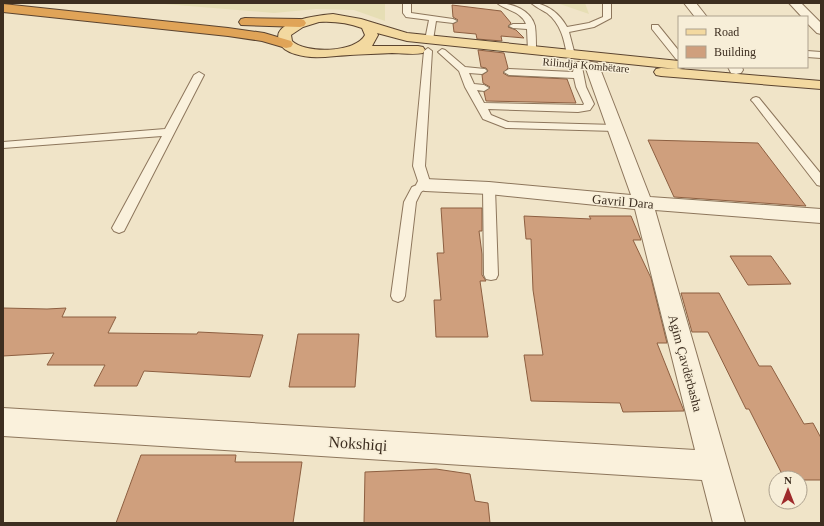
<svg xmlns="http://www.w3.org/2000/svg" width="824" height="526" viewBox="0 0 824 526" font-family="'Times New Roman',serif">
  <rect width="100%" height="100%" fill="#f0e4c8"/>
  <!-- farmland -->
  <path fill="#e6deb5" d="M152,3H385V21L354,10L316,9L274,13Z
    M557,3H585L589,14Z"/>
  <!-- building -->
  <path fill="#cf9f7d" stroke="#8d5f41" d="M452,5L501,11L511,23L508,27L516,30L524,38L501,36L502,41L477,39L476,34L454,32L453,24L458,20L453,17Z
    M478,50L504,53L508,68L503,73L508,76L567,79L576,103L486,101L484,92L490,87L483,83L482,75L488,71L486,68L481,67Z
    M648,140L758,143L806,206L674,197Z
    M441,208H482V231H479L482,254V275L486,281H480L488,337H436L434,300H441L437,253H444Z
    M524,216L591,219L589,216H631L641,240H633L651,278L667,343H657L684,411L623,412L620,403L531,401L524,355H543L533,290L531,239H526Z
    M730,256H771L791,284L748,285Z
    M681,293H719L759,366H771L804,424L813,423L821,438V480H800V478H784L749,409H746L708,332H692Z
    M3,308L47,309L66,308L62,317H116L108,333L197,334L198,332L263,335L250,377L144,371L137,386H94L105,365H47L54,353L3,356Z
    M298,334H359L355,387H289Z
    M141,455H236L235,462H302L293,523H116Z
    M436,469L470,474L475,501L488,503L490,523H364L365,472Z"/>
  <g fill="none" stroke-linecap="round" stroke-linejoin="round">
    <!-- service casing -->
    <g stroke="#8d765c" stroke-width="2">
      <path id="service" d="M403,3H411V13L453,19L457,21L453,23L436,21L433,40L429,42H426L425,40L429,20L406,17L403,13Z
        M497,3C512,3 531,10 535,26C536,34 536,43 536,51L535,53H529L528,51L527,29L513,28L509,26L513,24H526C521,11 507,11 497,3Z
        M531,3C547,3 560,14 567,27L589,23L603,17V3H611V18L594,27L569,32L575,55L571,58L567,55C564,39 561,24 547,13C542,10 536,7 531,3Z
        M652,25H658L679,51V60L676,59L652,29Z
        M428,48L432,51L425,166L431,185L421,192L416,202L405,296L403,300L398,302L393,300L391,296L404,202L412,187L419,184L413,166L424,51Z
        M442,49L445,50L465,67L485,69L487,71L482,74L469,73L474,84L484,85L489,88L484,91L477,90L484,103L583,105L584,104L576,87L574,78L509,75L504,72L509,69L573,72L575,62H581L586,87L594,104L590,110L578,112L488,109L491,115L508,122L615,125L620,128L615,131L506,128L483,119L465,87L459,71L438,52Z
        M807,51L821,52V58L807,57Z
        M199,72L204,75L124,231L119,233L114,231L112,228L162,136L3,148V142L165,129L194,75Z
        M756,97L759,98L821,174V186L817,185L753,102L751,100L753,98Z
        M489,184L493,185L495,188L498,275L496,279L491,280L486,279L484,275L483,188L485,185Z"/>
    </g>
    <!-- minor casing -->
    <g stroke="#8d765c" stroke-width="2">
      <path id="minor" d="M684,3H696L707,17H695Z
        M789,3H801L821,23V34L817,33L807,23V17H802Z
        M592,62L597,63L599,66L650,197L821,209V223L655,210L745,523H713L702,480L3,436V408L695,450L635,209L489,194L425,191L418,189L416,185L418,181L425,179L489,182L631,195L585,66L587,63Z
        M728,67H742L743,70L741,73L736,74L731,73Z"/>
    </g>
    <!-- primary casing -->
    <g stroke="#5b4430" stroke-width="2">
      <path id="primary" d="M333,14L361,19L407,33L679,61V67H685L679,69L821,81V89L661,76L656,75L654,72L656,69L661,68L677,69L407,41L377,33L378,35L372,46H418L423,47L425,50L423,53C413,55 402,53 392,53C378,54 363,54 350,55C331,56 313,60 295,54C288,52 281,48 279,41C271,20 322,15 333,14ZM319,22C335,21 348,23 362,28L365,35C356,53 305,54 292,41L291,35L303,27Z"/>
    </g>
    <!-- motorway casing -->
    <g stroke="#5b4430" stroke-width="2">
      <path id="motorway" d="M3,4L228,28L264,33L291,41L293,44L291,47L286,48L262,41L228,36L3,12Z
        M245,18L300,19L304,20L306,23L304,26L300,27L241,25L239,22L241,19Z"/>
    </g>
    <!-- service -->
    <use href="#service" fill="#faf1dc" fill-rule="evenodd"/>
    <!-- minor -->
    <use href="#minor" fill="#faf1dc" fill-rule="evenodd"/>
    <!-- primary -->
    <use href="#primary" fill="#f3d9a0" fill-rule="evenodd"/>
    <!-- motorway -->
    <use href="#motorway" fill="#e0a458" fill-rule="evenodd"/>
  </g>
  <g text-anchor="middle" stroke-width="3" stroke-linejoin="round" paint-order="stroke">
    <!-- far-street labels -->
    <g font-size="11" fill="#3d2e20" stroke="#f7eed8">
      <text transform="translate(586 65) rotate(5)" y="4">Rilindja Kombëtare</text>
    </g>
    <!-- street labels -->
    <g font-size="13" fill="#3d2e20" stroke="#f7eed8">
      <text transform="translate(623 201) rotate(5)" y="5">Gavril Dara</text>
      <text transform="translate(686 363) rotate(75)" y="5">Agim Çavdërbasha</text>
    </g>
    <!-- near-street labels -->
    <g font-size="16" fill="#3d2e20" stroke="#f7eed8">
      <text transform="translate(358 443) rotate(4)" y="6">Nokshiqi</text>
    </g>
  </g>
  <!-- border -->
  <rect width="824" height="526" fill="none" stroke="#3d2e20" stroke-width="8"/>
  <!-- legend -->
  <rect x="678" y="16" width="130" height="52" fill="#f7eed8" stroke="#ada18e"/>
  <rect x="686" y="29" width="20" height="6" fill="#f3d9a0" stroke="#ada18e"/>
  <text x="714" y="36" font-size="12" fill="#3d2e20">Road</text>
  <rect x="686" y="46" width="20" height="12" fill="#cf9f7d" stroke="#ada18e"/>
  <text x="714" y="56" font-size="12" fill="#3d2e20">Building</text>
  <!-- north arrow -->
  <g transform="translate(788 490)"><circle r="19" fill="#f7eed8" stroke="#ada18e"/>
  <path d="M0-3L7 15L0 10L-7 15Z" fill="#9e2a2b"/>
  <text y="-6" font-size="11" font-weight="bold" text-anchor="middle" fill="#3d2e20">N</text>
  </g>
</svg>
